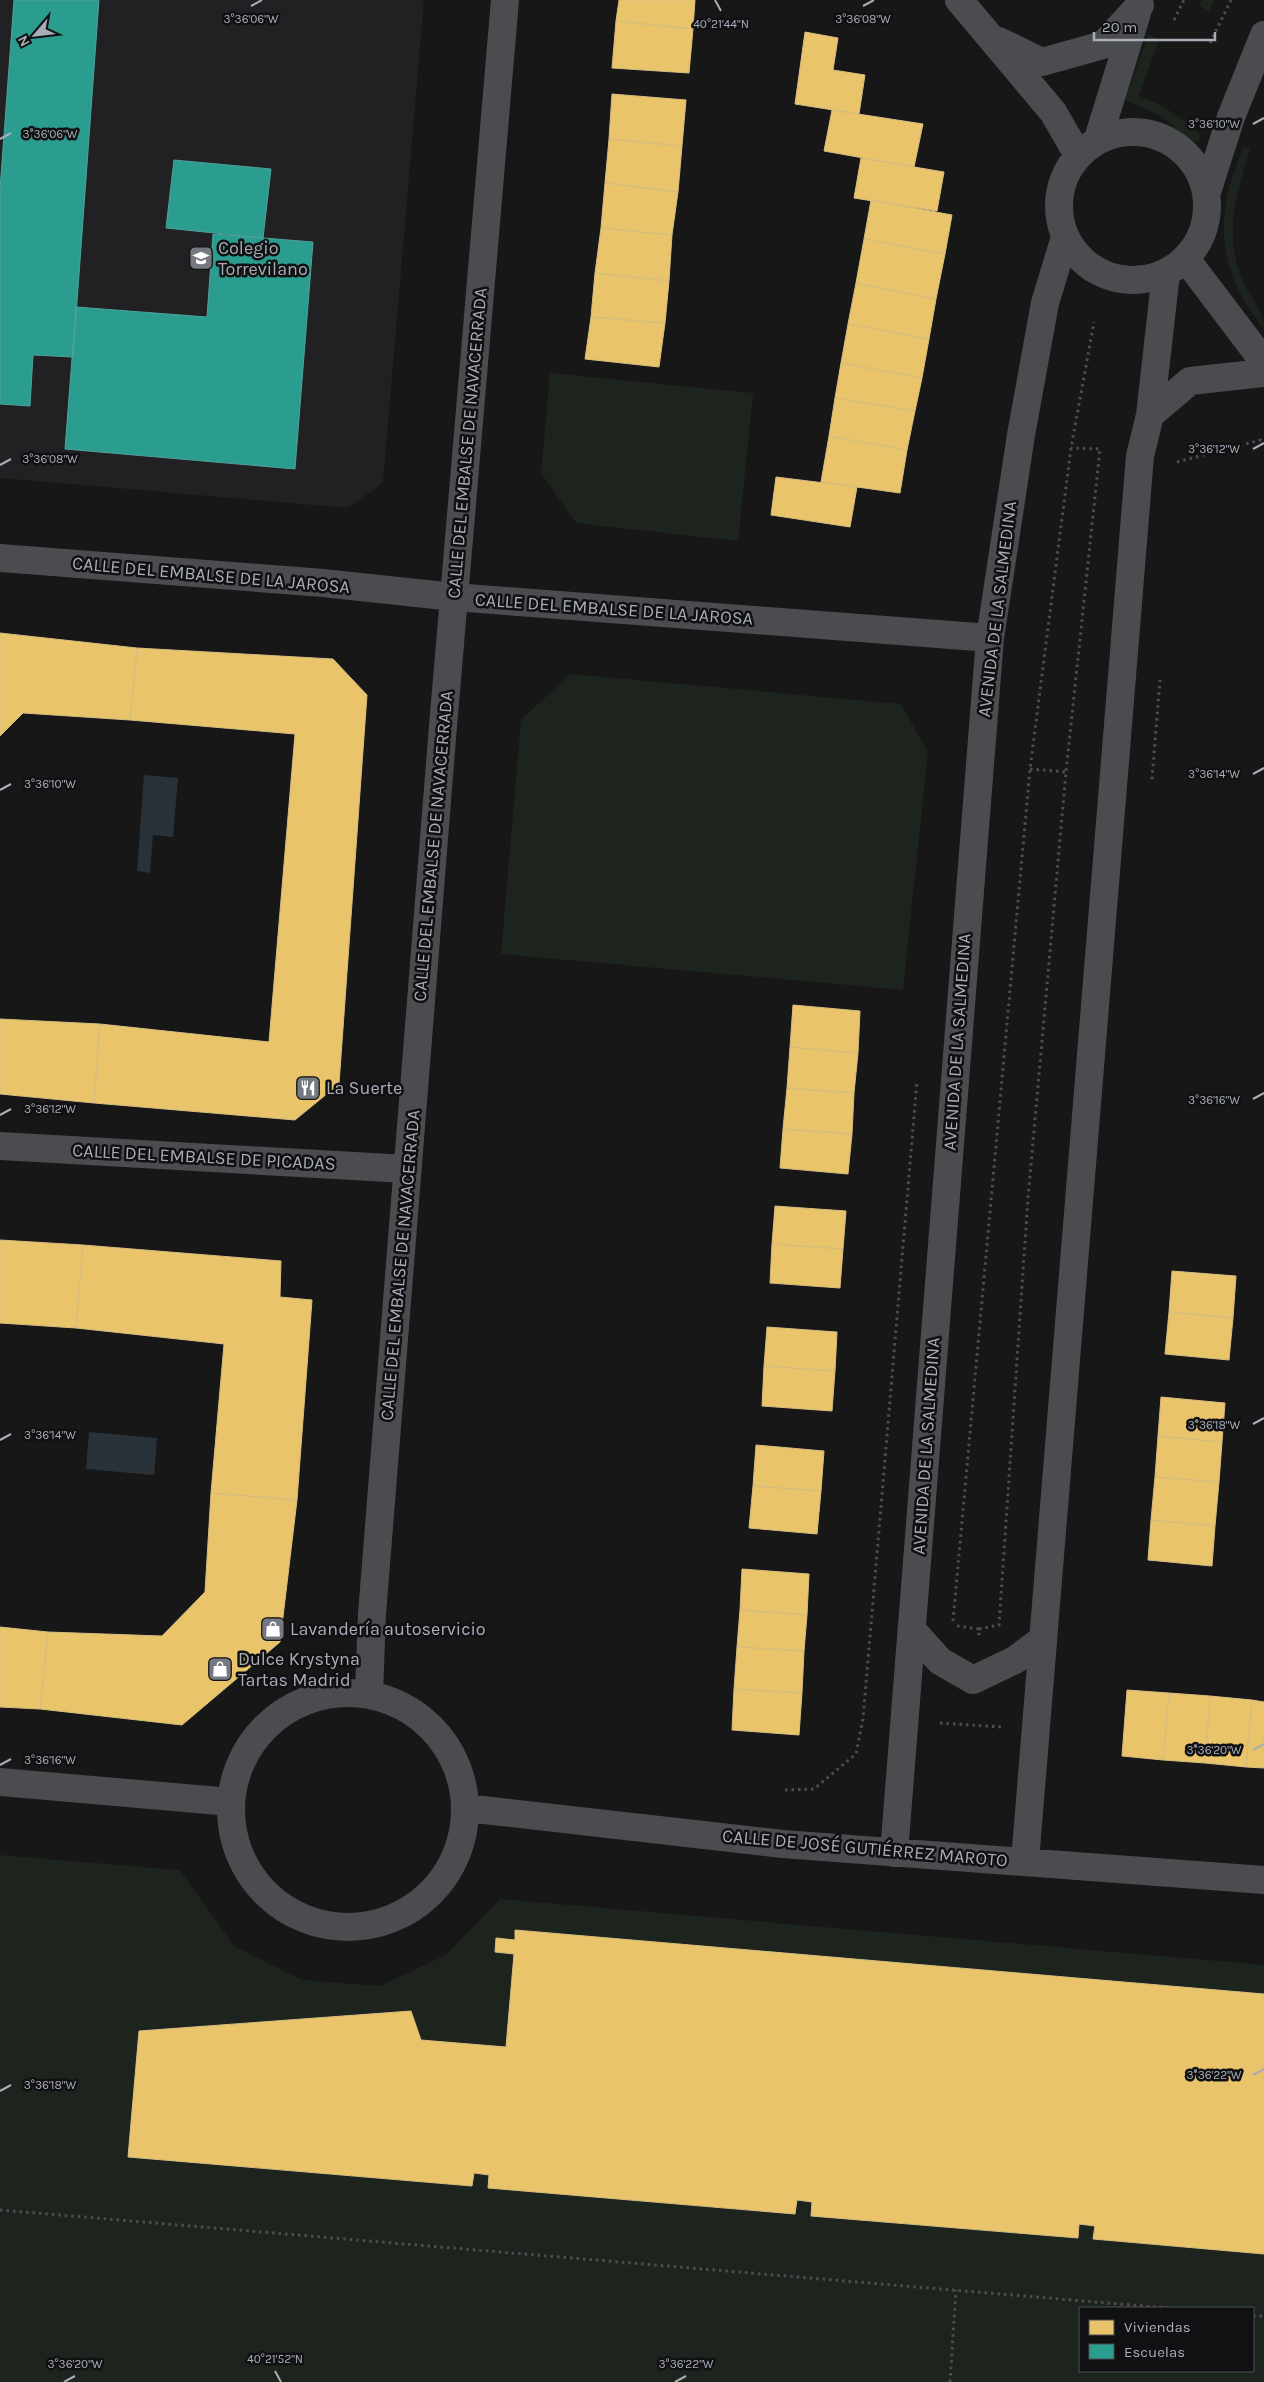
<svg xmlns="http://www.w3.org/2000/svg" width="1264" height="2382" viewBox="0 0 1264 2382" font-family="Karla,sans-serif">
  <rect width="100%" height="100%" fill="#171717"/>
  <!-- built -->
  <path fill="#212123" d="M0,0H424L383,483L348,508L0,478Z"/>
  <!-- green -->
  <path fill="#1d241e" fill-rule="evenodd" d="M1202,0H1214L1209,11L1199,6Z
    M1148,35L1159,39L1139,96C1163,104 1182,118 1201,135L1198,142L1190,140L1161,116L1125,100Z
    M1243,147L1250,149C1236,195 1223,235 1243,281C1251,300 1264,309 1264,329C1233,291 1218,252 1226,202C1229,183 1237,165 1243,147Z
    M550,373L753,393L738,541L576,523L541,473Z
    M570,674L901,704L928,752L903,990L501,954L521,720Z
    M0,1855L180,1870L234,1946L302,1980L380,1986L446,1955L500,1899L1264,1965V2382H0ZM1080,2308H1253V2371H1080Z"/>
  <!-- water -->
  <path fill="#2a3239" d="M144,775L178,778L173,837L153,835L150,873L137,871Z
    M89,1432L157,1438L154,1475L86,1469Z"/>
  <!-- homes -->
  <path fill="#e9c46a" stroke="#d6bd81" d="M619,0H695L693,29L616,21Z
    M616,21L693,29L689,73L612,68Z
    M805,32L838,38L833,70L865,75L859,114L795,104Z
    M612,94L686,100L682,146L609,139Z
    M832,110L923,124L914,167L824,151Z
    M609,139L682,146L678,192L605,183Z
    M861,158L944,172L937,211L854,198Z
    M605,183L678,192L672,235L601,228Z
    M871,200L952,215L945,254L864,239Z
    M601,228L672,235L669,281L595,273Z
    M864,239L945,254L936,299L856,283Z
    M595,273L669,281L665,323L591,317Z
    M856,283L936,299L929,339L848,324Z
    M591,317L665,323L659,367L585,359Z
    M848,324L929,339L922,378L841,363Z
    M841,363L922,378L915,411L835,398Z
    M835,398L915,411L907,450L829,436Z
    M829,436L907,450L900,493L821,482Z
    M776,477L857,487L850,527L771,515Z
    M0,633L137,648L130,720L23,713L0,736Z
    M137,648L333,659L367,695L339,1084L295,1120L94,1103L100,1024L269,1042L295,734L130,720Z
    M793,1005L860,1011L858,1053L790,1047Z
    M0,1019L100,1024L94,1103L0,1094Z
    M790,1047L858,1053L854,1093L787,1088Z
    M787,1088L854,1093L852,1134L783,1129Z
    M783,1129L852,1134L848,1174L780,1168Z
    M775,1206L846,1211L843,1249L772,1244Z
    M0,1240L83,1245L76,1328L0,1323Z
    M772,1244L843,1249L840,1288L770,1283Z
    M83,1245L281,1261L280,1297L312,1300L297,1500L211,1493L224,1344L76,1328Z
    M1172,1271L1236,1276L1233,1318L1169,1312Z
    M1169,1312L1233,1318L1229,1360L1165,1354Z
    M767,1327L837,1332L835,1371L764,1366Z
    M764,1366L835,1371L832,1411L762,1406Z
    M1161,1397L1225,1403L1222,1442L1158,1436Z
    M1158,1436L1222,1442L1219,1482L1155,1477Z
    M756,1445L824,1451L821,1491L753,1486Z
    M1155,1477L1219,1482L1215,1526L1151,1520Z
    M753,1486L821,1491L817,1534L749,1528Z
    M211,1493L297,1500L280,1642L182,1725L40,1709L48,1632L162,1636L205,1592Z
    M1151,1520L1215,1526L1212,1566L1148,1560Z
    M742,1569L809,1574L807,1615L740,1610Z
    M740,1610L807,1615L804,1651L737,1647Z
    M0,1627L48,1632L40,1709L0,1707Z
    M737,1647L804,1651L802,1693L734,1689Z
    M734,1689L802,1693L799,1735L732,1730Z
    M1127,1690L1169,1693L1163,1760L1122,1756Z
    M1169,1693L1210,1696L1205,1763L1163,1760Z
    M1210,1696L1252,1700L1246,1767L1205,1763Z
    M1252,1700L1264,1702V1768L1246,1767Z
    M515,1930L1264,1994V2254L1093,2239L1095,2226L1079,2224L1078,2238L811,2216L812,2202L797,2200L795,2214L488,2188L489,2175L474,2173L472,2186L128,2157L139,2031L411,2011L421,2040L506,2047L514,1954L495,1952L496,1938L515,1940Z"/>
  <!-- schools -->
  <path fill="#2a9d8f" stroke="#50a29b" d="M14,0H99L73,357L33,355L30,406L0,404V189Z
    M174,160L271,169L263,238L166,228Z
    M213,234L313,242L295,469L65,449L76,307L207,317Z"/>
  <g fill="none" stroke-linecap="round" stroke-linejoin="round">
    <!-- path -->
    <path stroke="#4d4e52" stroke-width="3" stroke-dasharray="2.5 4" stroke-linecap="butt" d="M1174,20L1184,0
      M1210,43L1231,0
      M1177,462L1261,440L1264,444
      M1030,769L1066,772
      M1152,779L1160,680
      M953,1621L1030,769L1071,448L1094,322
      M957,1626L979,1629V1637
      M979,1629L999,1625L1028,1198L1066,772L1100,449L1071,448
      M940,1723L1001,1727
      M785,1790L814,1789L856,1754L863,1719L917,1081
      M0,2210L1167,2308
      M1253,2316H1264
      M950,2382L956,2290"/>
    <!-- minor -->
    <path stroke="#4b4c50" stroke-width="28" d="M959,0L1053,112L1078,155
      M999,41L1042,62L1103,45L1140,5
      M1059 206a74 74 0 1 1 148 0a74 74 0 1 1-148 0Z
      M1098,139L1137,13
      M1207,192L1231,117L1264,35
      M1186,259L1264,362
      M1150,415L1190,381L1264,373
      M0,558L323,583L454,597L990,638
      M0,1146L407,1169
      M912,1630L940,1661L973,1680L1015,1660L1043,1639
      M369,1693L372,1614L443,726L505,0
      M231 1810a117 117 0 1 1 234 0a117 117 0 1 1-234 0Z
      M0,1782L231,1802
      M466,1808L783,1844L1264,1880
      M894,1853L990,638L1021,435L1045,303L1065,237
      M1025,1861L1140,456L1150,415L1166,273"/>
  </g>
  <!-- ticks -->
  <path fill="none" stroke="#a8adb8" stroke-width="2" d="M715,0L721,11M251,6L262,0M863,6L874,0M1253,124L1264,118M0,139L11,133M1253,449L1264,443M0,465L11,459M1253,774L1264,768M0,790L11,784M1253,1099L1264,1093M0,1115L11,1109M1253,1424L1264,1418M0,1440L11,1434M1253,1750L1264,1744M0,1765L11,1759M1253,2075L1264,2069M0,2091L11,2085M275,2371L281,2382M64,2382L75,2376M675,2382L686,2376"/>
  <!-- icons -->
  <defs>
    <g id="school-square" transform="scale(1.25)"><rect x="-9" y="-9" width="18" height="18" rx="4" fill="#757880" stroke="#111113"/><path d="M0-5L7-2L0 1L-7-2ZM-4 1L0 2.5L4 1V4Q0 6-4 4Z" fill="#fff"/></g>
    <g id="restaurant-square" transform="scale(1.25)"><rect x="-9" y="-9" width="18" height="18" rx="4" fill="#757880" stroke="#111113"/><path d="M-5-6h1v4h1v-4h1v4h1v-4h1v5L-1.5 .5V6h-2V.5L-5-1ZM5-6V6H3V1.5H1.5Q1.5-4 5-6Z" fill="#fff"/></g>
    <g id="shop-square" transform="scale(1.25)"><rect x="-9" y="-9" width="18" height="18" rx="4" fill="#757880" stroke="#111113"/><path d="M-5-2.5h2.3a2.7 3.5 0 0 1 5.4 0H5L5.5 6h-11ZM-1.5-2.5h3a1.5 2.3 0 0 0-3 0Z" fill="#fff"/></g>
  </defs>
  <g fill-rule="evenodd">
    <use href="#school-square" x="201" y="258"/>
    <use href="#restaurant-square" x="308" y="1088"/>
    <use href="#shop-square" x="273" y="1629"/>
    <use href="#shop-square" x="220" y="1669"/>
  </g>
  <g text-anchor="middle" stroke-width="5" stroke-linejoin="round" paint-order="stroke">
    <!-- poi labels -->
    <g font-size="18" fill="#a8adb8" stroke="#111113" text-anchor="start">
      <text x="218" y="254">Colegio<tspan x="218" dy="21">Torrevilano</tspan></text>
      <text x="326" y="1094">La Suerte</text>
      <text x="290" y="1635">Lavandería autoservicio</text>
      <text x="238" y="1665">Dulce Krystyna<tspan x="238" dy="21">Tartas Madrid</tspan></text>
    </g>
    <!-- street labels -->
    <g font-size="18" fill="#a8adb8" stroke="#111113">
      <text transform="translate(467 443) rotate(-85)" y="6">CALLE DEL EMBALSE DE NAVACERRADA</text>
      <text transform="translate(211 575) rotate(5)" y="6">CALLE DEL EMBALSE DE LA JAROSA</text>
      <text transform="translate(614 609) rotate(4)" y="6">CALLE DEL EMBALSE DE LA JAROSA</text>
      <text transform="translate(997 609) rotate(-83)" y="6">AVENIDA DE LA SALMEDINA</text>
      <text transform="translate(433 846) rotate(-85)" y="6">CALLE DEL EMBALSE DE NAVACERRADA</text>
      <text transform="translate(957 1042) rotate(-86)" y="6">AVENIDA DE LA SALMEDINA</text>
      <text transform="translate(204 1157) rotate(3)" y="6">CALLE DEL EMBALSE DE PICADAS</text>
      <text transform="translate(400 1265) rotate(-85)" y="6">CALLE DEL EMBALSE DE NAVACERRADA</text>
      <text transform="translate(926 1446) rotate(-86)" y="6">AVENIDA DE LA SALMEDINA</text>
      <text transform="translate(865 1848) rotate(5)" y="6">CALLE DE JOSÉ GUTIÉRREZ MAROTO</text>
    </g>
  </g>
  <g font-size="12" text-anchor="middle" fill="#a8adb8" stroke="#111113" stroke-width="5" stroke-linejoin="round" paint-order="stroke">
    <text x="251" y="23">3°36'06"W</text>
    <text x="863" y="23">3°36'08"W</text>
    <text x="721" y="28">40°21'44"N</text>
    <text x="1214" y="128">3°36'10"W</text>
    <text x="50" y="138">3°36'06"W</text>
    <text x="1214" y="453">3°36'12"W</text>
    <text x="50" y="463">3°36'08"W</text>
    <text x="1214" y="778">3°36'14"W</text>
    <text x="50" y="788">3°36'10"W</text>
    <text x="1214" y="1104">3°36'16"W</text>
    <text x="50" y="1113">3°36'12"W</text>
    <text x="1214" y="1429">3°36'18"W</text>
    <text x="50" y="1439">3°36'14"W</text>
    <text x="1214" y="1754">3°36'20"W</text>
    <text x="50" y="1764">3°36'16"W</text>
    <text x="1214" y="2079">3°36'22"W</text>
    <text x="50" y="2089">3°36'18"W</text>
    <text x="275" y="2363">40°21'52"N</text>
    <text x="75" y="2368">3°36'20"W</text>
    <text x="686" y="2368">3°36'22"W</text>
  </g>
  <!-- legend -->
  <rect x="1079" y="2307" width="175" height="65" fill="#111113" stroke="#4d4f55"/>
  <rect x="1089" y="2320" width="25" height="15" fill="#e9c46a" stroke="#4d4f55"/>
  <text x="1124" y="2332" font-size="15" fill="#a8adb8">Viviendas</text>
  <rect x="1089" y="2344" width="25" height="15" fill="#2a9d8f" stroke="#4d4f55"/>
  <text x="1124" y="2357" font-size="15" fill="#a8adb8">Escuelas</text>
  <!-- north arrow -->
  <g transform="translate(35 35) rotate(242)" stroke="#111113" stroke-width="4" paint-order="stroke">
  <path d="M0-4L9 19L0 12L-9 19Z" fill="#a8adb8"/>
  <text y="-8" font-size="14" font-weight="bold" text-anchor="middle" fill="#a8adb8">N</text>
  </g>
  <!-- scale -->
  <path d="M1094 32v8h121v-8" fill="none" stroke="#a8adb8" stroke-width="2.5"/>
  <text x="1102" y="32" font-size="15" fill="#a8adb8" stroke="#111113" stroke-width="4" paint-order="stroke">20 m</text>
</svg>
